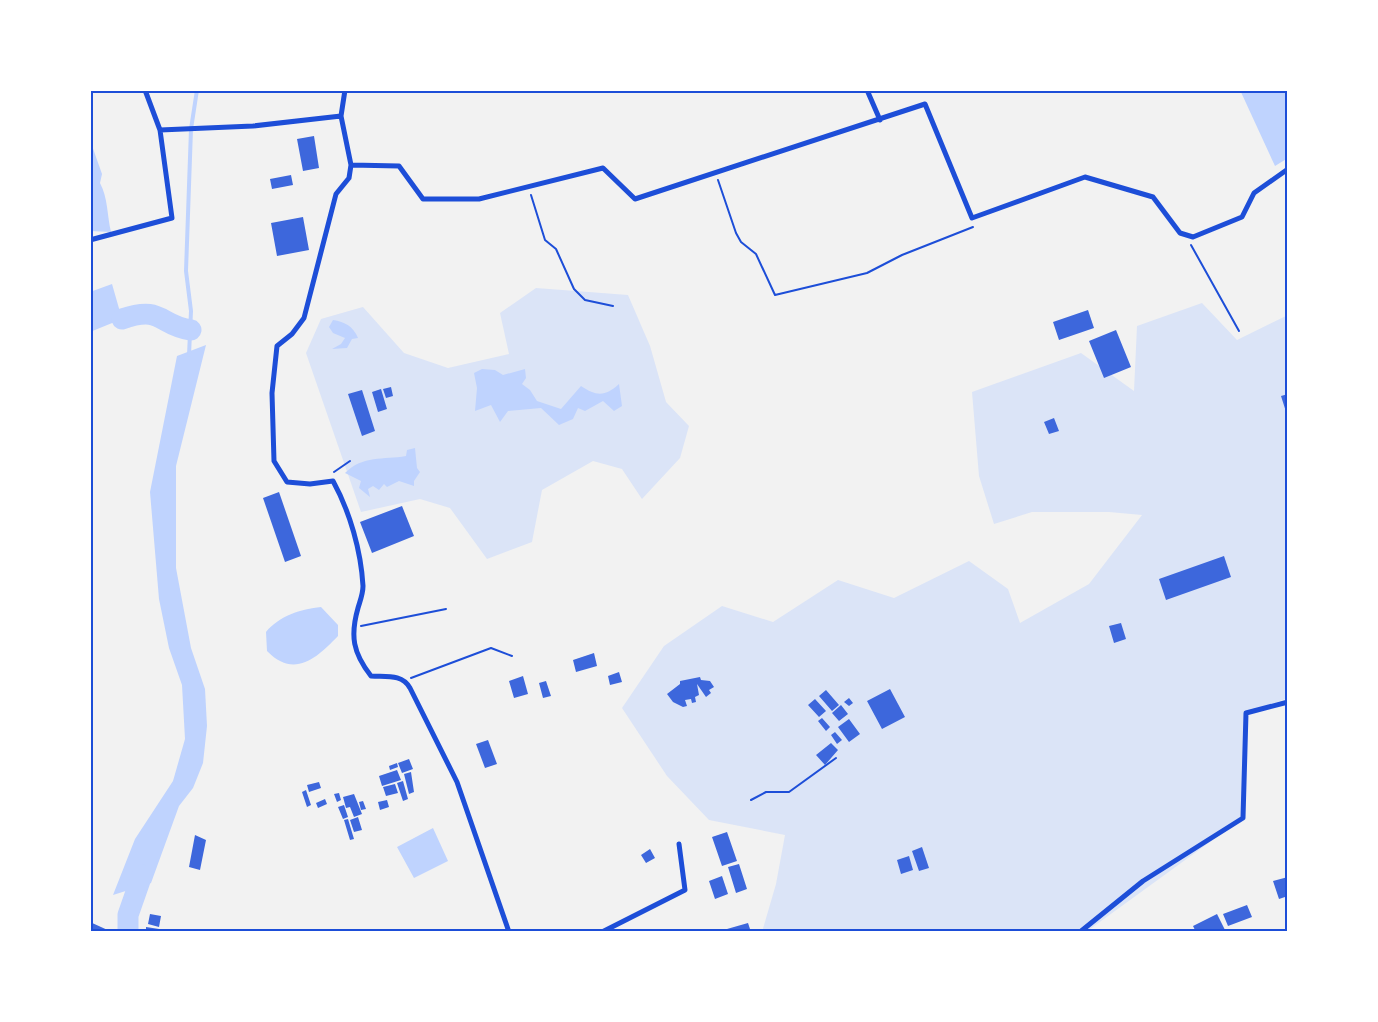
<svg xmlns="http://www.w3.org/2000/svg" width="1378" height="1022" viewBox="0 0 1378 1022" font-family="'PT Sans',sans-serif">
  <rect width="100%" height="100%" fill="#f2f2f2"/>
  <!-- green -->
  <path fill="#dbe4f7" d="M536,288L628,295L650,346L666,402L689,426L680,458L642,499L622,469L593,461L542,490L532,542L487,559L450,508L420,499L361,512L306,353L321,319L363,307L404,353L448,368L509,354L500,313Z
    M1202,303L1237,340L1288,315V698L1246,714L1243,818L1086,932H762L776,884L785,835L709,820L667,776L622,708L664,646L722,606L773,622L838,580L894,598L969,561L1008,589L1020,623L1089,584L1142,515L1109,512H1032L994,524L979,476L972,392L1081,353L1134,391L1137,326Z"/>
  <!-- water -->
  <path fill="#bfd3fe" d="M1240,90H1288V158L1275,166Z
    M90,140L102,174L100,183C108,198 107,215 111,232L90,231Z
    M112,284L122,319L90,332V292Z
    M333,320C345,322 353,326 358,338L352,339L347,348L332,349L341,344L345,338L333,333L329,327Z
    M206,345L176,466V568L191,648L205,689L207,726L203,763L193,788L179,806L151,883L113,895L135,839L173,781L185,739L182,685L169,648L159,599L150,492L177,356Z
    M482,369L495,370L503,375L525,369L526,378L522,384L530,390L537,401L561,409L581,386C597,397 606,396 619,384L622,406L614,411L603,401L585,411L578,408L573,419L559,425L541,408L508,411L500,422L491,405L475,411L477,388L474,373Z
    M415,448L417,468L420,472L414,481V486L399,481L387,487L384,484L379,490L373,486L368,489L370,497L359,488L361,481L345,473C363,455 383,460 406,456L407,450Z
    M321,607L338,625V636C317,658 294,679 267,651L266,632C279,616 301,609 321,607Z
    M433,828L448,861L414,878L397,847Z"/>
  <g fill="none" stroke-linecap="round" stroke-linejoin="round">
    <!-- stream -->
    <path stroke="#bfd3fe" stroke-width="4" d="M189,355L191,311L186,271L191,129L197,90"/>
    <!-- river -->
    <path stroke="#bfd3fe" stroke-width="21" d="M122,319C163,305 158,325 191,330
      M128,932V915L142,875"/>
  </g>
  <!-- building -->
  <path fill="#3d67dc" d="M314,136L319,168L303,171L297,139Z
    M291,175L293,185L272,189L270,179Z
    M303,217L309,250L277,256L271,223Z
    M1088,310L1094,328L1059,340L1053,322Z
    M1116,330L1131,367L1104,378L1089,341Z
    M391,387L393,396L386,398L383,389Z
    M381,389L387,409L378,412L372,392Z
    M362,390L375,431L362,436L348,394Z
    M1288,394V418L1281,396Z
    M1054,418L1059,431L1049,434L1044,422Z
    M279,492L301,556L285,562L263,498Z
    M402,506L414,536L372,553L360,522Z
    M1224,556L1231,577L1166,600L1159,579Z
    M1121,623L1126,639L1114,643L1109,626Z
    M594,653L597,666L576,672L573,660Z
    M619,672L622,682L610,685L608,676Z
    M523,676L528,694L514,698L509,681Z
    M700,677L701,680L710,681L714,687L709,690L711,693L706,697L697,684L699,695L695,697L696,702L692,703L691,699L685,700L687,706L683,707L673,702L667,694L680,684V681Z
    M546,681L551,696L543,698L539,683Z
    M890,689L905,717L882,729L867,701Z
    M826,690L839,705L832,711L819,696Z
    M849,698L853,703L849,706L844,702Z
    M815,699L826,711L819,717L808,705Z
    M841,705L848,714L839,721L832,713Z
    M822,718L830,727L826,731L818,721Z
    M849,719L860,734L849,742L838,727Z
    M835,732L842,740L837,744L831,735Z
    M488,740L497,764L485,768L476,744Z
    M831,743L838,750L825,765L816,755Z
    M409,759L413,769L402,773L398,763Z
    M397,763L398,767L390,770L389,766Z
    M397,770L401,780L382,786L379,776Z
    M411,772L414,792L409,794L404,774Z
    M403,781L408,799L403,801L397,783Z
    M319,782L321,788L309,792L307,785Z
    M395,784L398,793L386,796L383,787Z
    M306,790L311,805L307,807L302,792Z
    M339,793L341,800L337,802L334,794Z
    M354,794L362,814L354,817L350,807L346,808L343,797Z
    M325,799L327,804L318,808L316,803Z
    M387,800L389,807L380,810L378,802Z
    M363,801L366,809L361,810L359,802Z
    M344,805L348,817L343,819L338,807Z
    M358,817L362,830L354,832L350,820Z
    M348,819L354,839L350,840L344,820Z
    M727,832L737,861L722,866L712,837Z
    M195,835L206,840L200,870L189,867Z
    M922,847L929,868L919,871L912,851Z
    M650,849L655,858L646,863L641,855Z
    M909,856L913,870L901,874L897,860Z
    M739,864L747,889L736,893L728,867Z
    M722,876L728,894L715,899L709,881Z
    M1288,877V896L1279,899L1273,881Z
    M1247,905L1252,917L1228,926L1223,914Z
    M150,914L161,916L159,927L148,924Z
    M1217,914L1226,932H1196L1193,926Z
    M90,922L112,932H90Z
    M748,923L751,932H728L727,929Z
    M146,927L159,929L158,932H146Z"/>
  <g fill="none" stroke-linecap="round" stroke-linejoin="round">
    <!-- path -->
    <path stroke="#1d4ed8" stroke-width="2" d="M718,180L736,233L741,242L756,254L775,295L867,273L902,255L973,227
      M531,195L545,240L556,249L574,289L585,300L613,306
      M1191,245L1239,331
      M334,472L350,461
      M361,626L446,609
      M411,678L491,648L512,656
      M751,800L766,792H789L836,758"/>
    <!-- minor -->
    <path stroke="#1d4ed8" stroke-width="5" d="M90,90H92
      M345,90L341,116L351,165L399,166L423,199H479L603,168L635,199L925,104L972,218L1085,177L1153,197L1180,233L1193,237L1242,217L1254,193L1288,169
      M867,90L880,120
      M160,130L253,126L341,116
      M351,165L349,178L336,194L304,318L292,334L277,346L272,393L274,461L287,482L310,484L333,481C350,512 361,551 363,586C363,594 360,601 358,608C350,636 353,653 371,676C387,677 402,674 410,688L457,782L509,932
      M90,240L172,218L160,130L145,90
      M602,932L685,890L679,844
      M1080,932L1143,881L1243,818L1246,713L1288,702"/>
  </g>
  <!-- border -->
  <rect width="1378" height="1022" fill="none" stroke="#ffffff" stroke-width="183"/>
  <rect x="92" y="92" width="1194" height="838" fill="none" stroke="#1d4ed8" stroke-width="2"/>
</svg>
